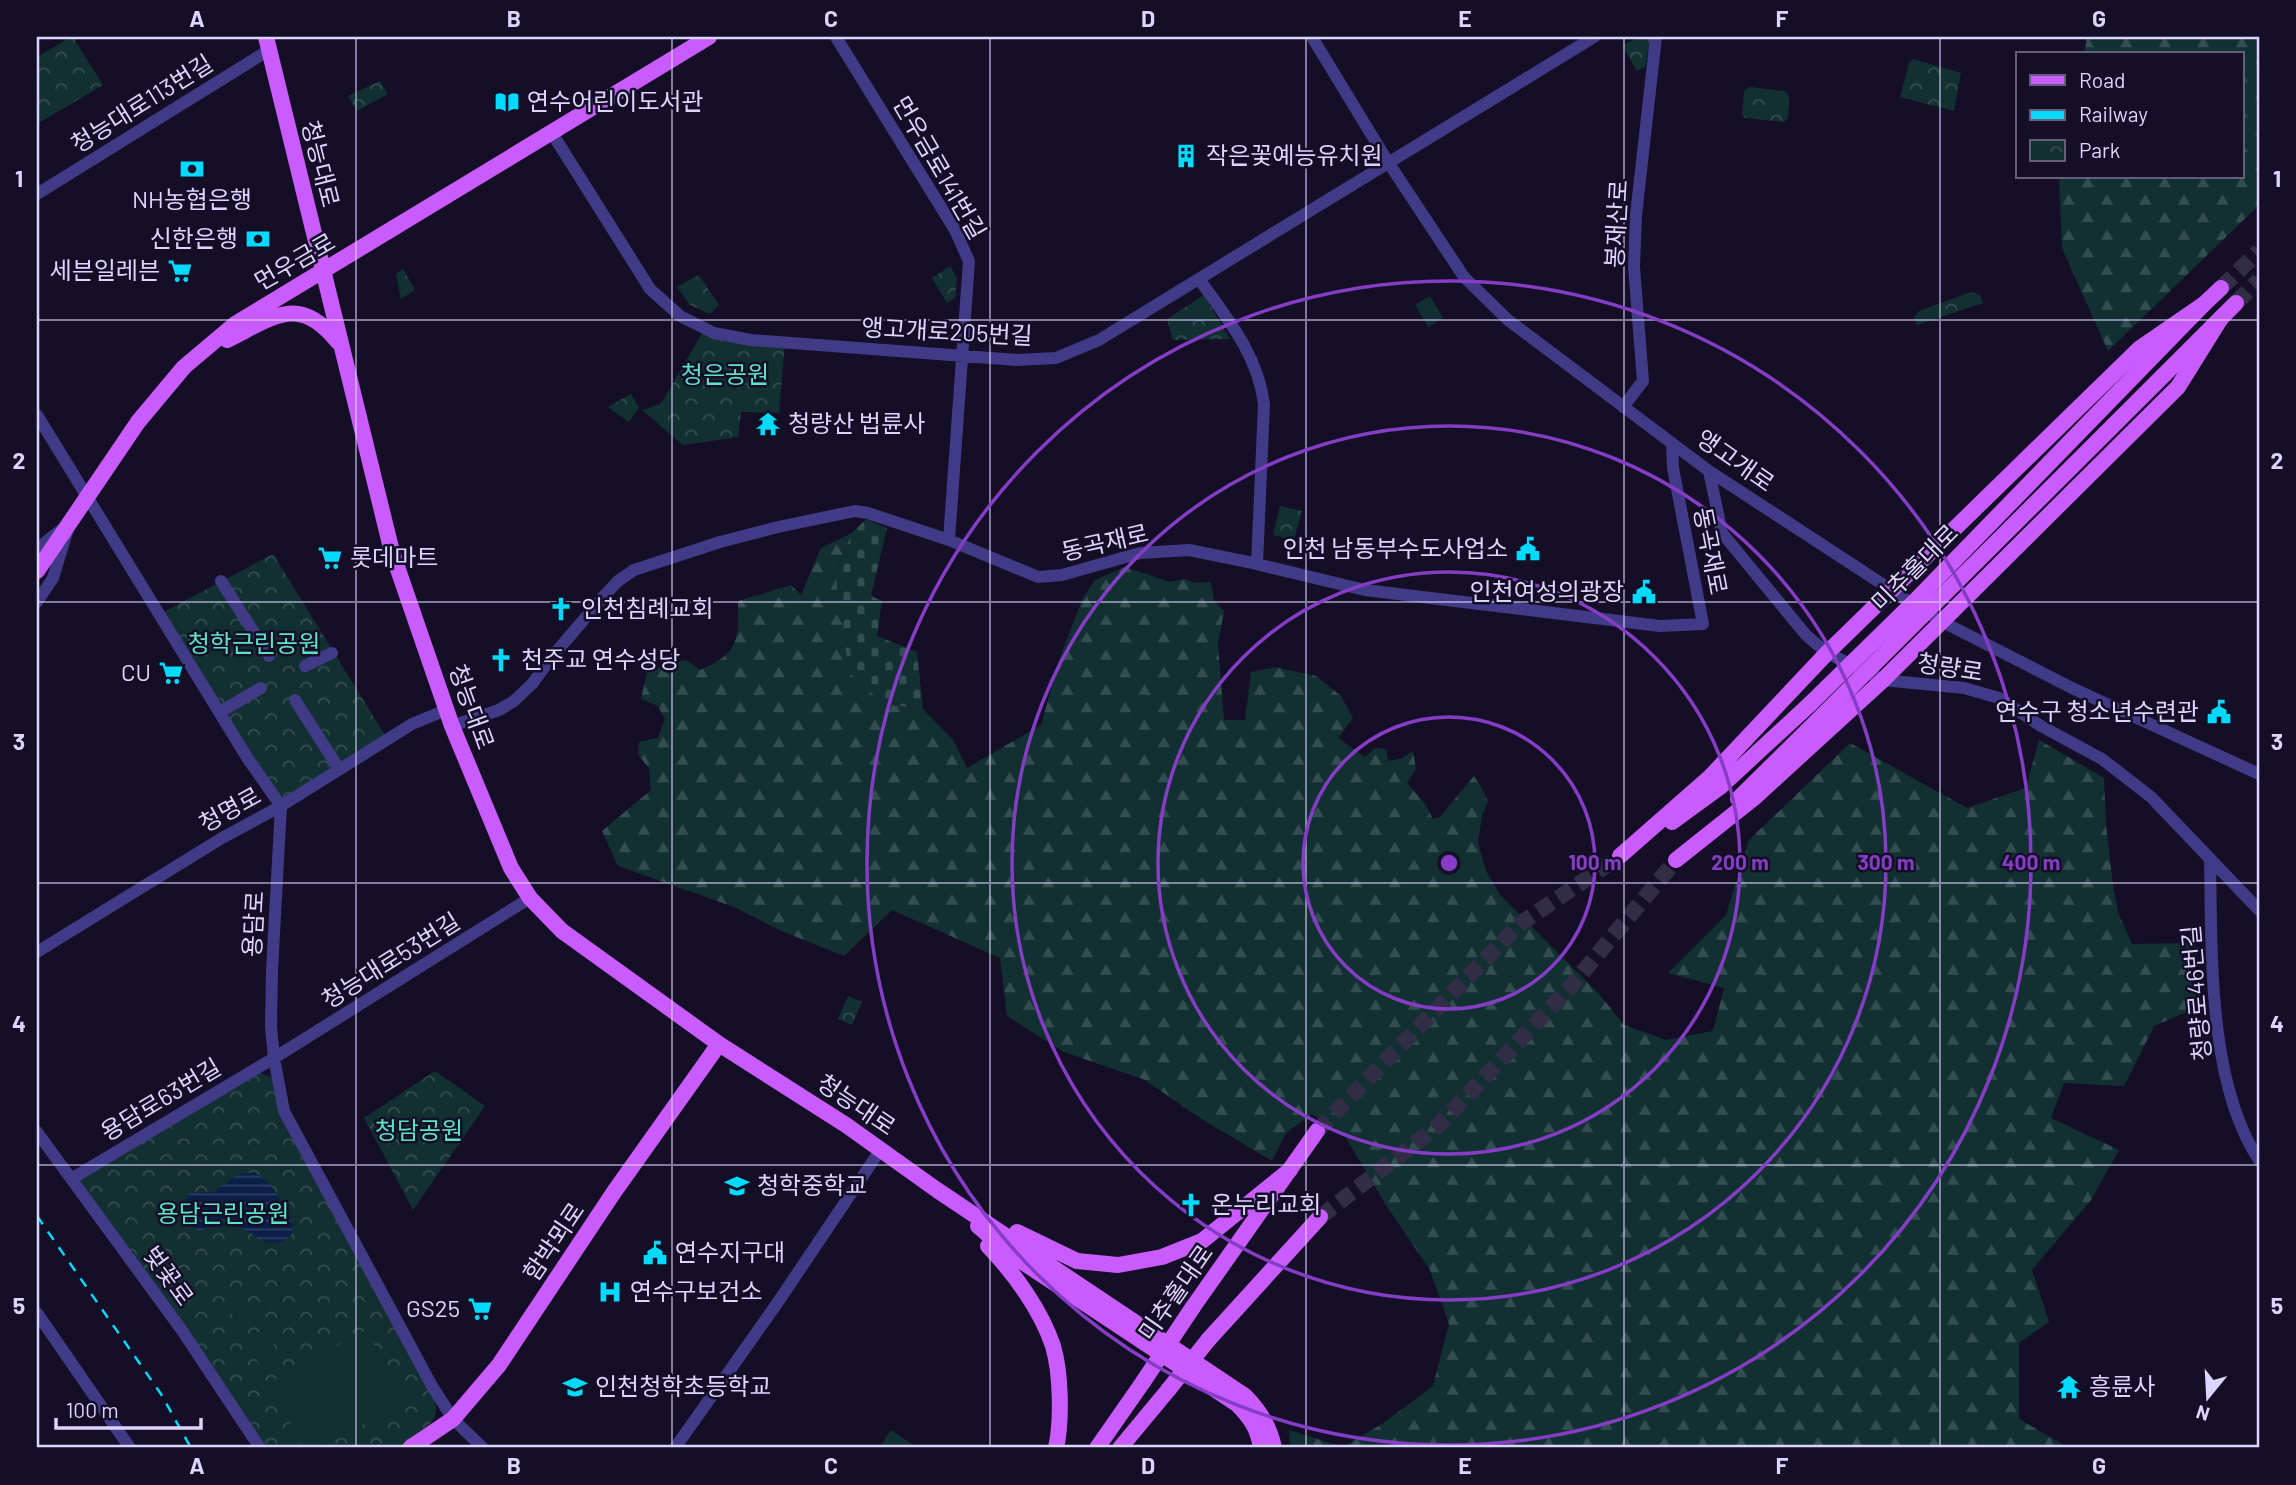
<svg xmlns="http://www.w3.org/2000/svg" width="2296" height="1485" viewBox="0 0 2296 1485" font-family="Barlow,'Noto Sans KR',sans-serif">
  <defs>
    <pattern id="forest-firs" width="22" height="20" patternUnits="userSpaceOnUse" patternTransform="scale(1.75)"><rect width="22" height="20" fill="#123031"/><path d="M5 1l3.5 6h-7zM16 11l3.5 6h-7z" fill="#344d50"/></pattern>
    <pattern id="cemetery-stones" width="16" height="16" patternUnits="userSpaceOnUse" patternTransform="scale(1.75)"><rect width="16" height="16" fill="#123031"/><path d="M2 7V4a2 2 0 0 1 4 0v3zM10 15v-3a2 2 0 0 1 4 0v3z" fill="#344d50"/></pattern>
    <pattern id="park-crowns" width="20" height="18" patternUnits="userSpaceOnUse" patternTransform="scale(1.75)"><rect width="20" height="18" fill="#123031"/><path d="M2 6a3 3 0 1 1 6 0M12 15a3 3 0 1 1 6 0" fill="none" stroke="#344d50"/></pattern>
    <pattern id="water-rules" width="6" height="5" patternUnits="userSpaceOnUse" patternTransform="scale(1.75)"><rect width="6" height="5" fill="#0c1f49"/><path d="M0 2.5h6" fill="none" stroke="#2f3f64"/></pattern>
  </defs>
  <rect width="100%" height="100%" fill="#140f27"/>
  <!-- forest -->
  <path fill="url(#forest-firs)" d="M2087,37H2259V205L2108,351L2062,248L2059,177H2242V54H2084Z
    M852,533L835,574L884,704L923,709L953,740L967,768L1041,725L1059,660L1083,598L1095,580L1125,567L1170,582L1184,579L1195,583L1211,582L1214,601L1224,611L1218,644L1224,720H1245L1251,672L1275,667L1316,676L1341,696L1353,718L1338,738L1365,757L1376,748L1386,749L1388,761L1402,758L1413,751L1416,769L1407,783L1425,804L1433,819L1440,817L1474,776L1481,787L1488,802L1482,815L1478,843L1486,871L1501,896L1599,994L1624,1025L1666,1040L1713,1031L1724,988L1668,973L1726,915L1749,840L1850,743L1967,808L2026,788L2039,740L2104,778L2106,825L2113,885L2118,912L2132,944L2195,943L2201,1006L2154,1026L2124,1086L2064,1083L2051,1118L2119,1150L2091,1200L2032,1270L2049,1322L2019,1343V1419L2069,1448H1290L1289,1430L1343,1447L1382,1424L1433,1386L1449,1324L1430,1270L1386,1205L1343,1133L1312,1114L1286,1133L1272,1161L1200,1118L1145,1080L1064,1052L1007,1016L1000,958L892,910L844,956L779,930L734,907L618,866L602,831L651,790L649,769L638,754L639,742L658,738L665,719L658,706L641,699L647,672L669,664L686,660L700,670C740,653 738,640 738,601L791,585L801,595L821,548Z"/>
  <!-- cemetery -->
  <path fill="url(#cemetery-stones)" d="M866,519L887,528L871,596L882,601L877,636L917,652L923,709L884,704L849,673L835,574L852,533Z"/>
  <!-- park -->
  <path fill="url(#park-crowns)" d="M71,37H73L103,85L37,124V57Z
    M1640,37H1651L1645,67L1637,71L1622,45Z
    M1913,59L1961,73L1954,111L1900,97L1909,63Z
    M380,81L388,94L357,111L348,96Z
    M1750,87L1785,91L1789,96L1788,118L1784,122L1745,118L1742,114L1744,91Z
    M950,266L957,278L955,298L947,303L932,278Z
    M403,269L415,290L401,299L396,274Z
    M699,275L719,305L710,314L690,305L677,287Z
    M1971,292L1980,295L1983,303L1917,325L1914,318L1919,311Z
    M1204,295L1230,339L1173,340L1167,319Z
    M705,328L785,342L779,413L741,412L738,437L683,445L642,410L661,404Z
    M631,394L639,408L629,422L608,407Z
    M1280,506L1302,511L1294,540L1273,535Z
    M273,554L388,740L281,806L160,614Z
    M848,996L862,1002L852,1025L838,1019Z
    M253,1071L278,1079L284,1107L432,1386L436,1407L435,1416L426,1430L397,1448H260L71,1179Z
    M435,1071L485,1106L413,1210L364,1118Z"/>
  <!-- pitch -->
  <path fill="#123031" d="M1430,296L1443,318L1428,327L1415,305Z
    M250,1302L260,1322L242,1332L231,1312Z
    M265,1329L283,1362L263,1372L245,1339Z
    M366,1330L406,1401L320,1448H304L268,1383Z
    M891,1430L915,1446L913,1448H879Z"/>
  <!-- water -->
  <path fill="url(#water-rules)" d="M255,1172L269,1183L286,1208L293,1223L292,1234C267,1258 258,1229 231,1226C220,1225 208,1229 198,1231L183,1220L180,1214L184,1201L190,1193L213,1192L237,1175Z"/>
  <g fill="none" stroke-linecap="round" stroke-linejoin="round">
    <!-- major-tunnel -->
    <path stroke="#322d47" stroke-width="16" stroke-dasharray="16 8" stroke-linecap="butt" d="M2221,288L2259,251
      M2236,303L2259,280
      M1317,1131L1520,924L1620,856
      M1320,1217L1440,1124L1573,984L1676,860"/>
    <!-- minor -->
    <path stroke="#413a86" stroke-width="12" d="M836,37L955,230L969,261L949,540
      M1312,37L1388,162L1464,277L1508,320L1709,471L1919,608
      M552,133L650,289L680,316L714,333L751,340L1017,360L1056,358L1099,340L1594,37
      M37,194L269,50
      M1199,279C1227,318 1258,355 1264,404L1257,564
      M1623,407L1643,381L1634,267L1636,215L1656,37
      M37,415L248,759L281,806L272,970L271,1027L274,1058L284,1111L432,1386L453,1419L483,1448
      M1709,471L1722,533L1806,635L1827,653L1883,680L1964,688L1999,698L2041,726L2102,759L2151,797L2259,910
      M37,549L61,530
      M221,581L269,656
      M37,602L53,578L67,532
      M1935,618L2074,689L2259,774
      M305,666L332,653
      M295,700L339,769
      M220,712L261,688
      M452,726L499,710L514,701L532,684L551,658L604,596L618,581L634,570L720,542L778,527L855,511L868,513L949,540L1038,577L1062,575L1140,553L1189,550L1248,562L1365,590L1660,626L1703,624L1673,468L1672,443
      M2210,859C2212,949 2207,1082 2259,1160
      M37,952L222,838L281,806L412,724L446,710
      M37,1132L181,1329L260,1448
      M71,1179L274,1058L530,898
      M37,1313L130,1448
      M675,1448L778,1302L881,1149"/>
    <!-- major -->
    <path stroke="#ca5cff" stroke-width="16" d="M266,37L392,552L452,726L511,868L530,898L562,931L719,1044L846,1125L937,1190L1245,1396C1260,1411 1270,1427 1274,1448
      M227,340C274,317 299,293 338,342
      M37,571L138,422L184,367L235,324L709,37
      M1738,799L1824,714
      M1672,822L1720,787L1810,704
      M1620,856L1710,777L1827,653L2140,348L2204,304L2221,288
      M1676,860L1754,798L1883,680L2178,387L2221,318L2236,303
      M978,1226L1009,1253L1237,1404C1251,1418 1258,1429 1261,1448
      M1017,1232L1077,1261L1118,1265L1162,1257L1202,1241L1290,1170
      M988,1246C1014,1273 1041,1310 1053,1346C1061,1373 1062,1421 1056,1448
      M1193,1307L1317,1131
      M1209,1339L1320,1217
      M410,1448L453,1419L499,1365L614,1192L719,1044
      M1097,1448L1143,1382
      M1120,1448L1169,1389"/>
    <!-- rail -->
    <path stroke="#01d9ff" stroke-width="2.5" stroke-dasharray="10 9" stroke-linecap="butt" d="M37,1216L161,1394L191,1448"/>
    <!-- major-bridge -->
    <path stroke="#ca5cff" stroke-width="16" d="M1810,704L1912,604L2204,304
      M1824,714L2221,318
      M1143,1382L1193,1307
      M1169,1389L1209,1339"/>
  </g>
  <!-- grid -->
  <path fill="none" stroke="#dcd5ff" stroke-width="2" stroke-opacity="0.55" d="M356,37V1448M672,37V1448M990,37V1448M1306,37V1448M1624,37V1448M1940,37V1448M37,320H2259M37,602H2259M37,883H2259M37,1165H2259"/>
  <!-- distance rings -->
  <g fill="none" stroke="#853dc5" stroke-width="3.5">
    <circle cx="1449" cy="863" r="146"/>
    <circle cx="1449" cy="863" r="291"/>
    <circle cx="1449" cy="863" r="437"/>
    <circle cx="1449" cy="863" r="582"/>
  </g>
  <!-- icons -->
  <defs>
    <g id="library-bare" transform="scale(1.89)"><path d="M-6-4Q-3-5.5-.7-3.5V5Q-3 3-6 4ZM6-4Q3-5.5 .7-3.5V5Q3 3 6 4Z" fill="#01d9ff" stroke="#140f27" stroke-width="2.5" paint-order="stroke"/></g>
    <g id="building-bare" transform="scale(1.89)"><path d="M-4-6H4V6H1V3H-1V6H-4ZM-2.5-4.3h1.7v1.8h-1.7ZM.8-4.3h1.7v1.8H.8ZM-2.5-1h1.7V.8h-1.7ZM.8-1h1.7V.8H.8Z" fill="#01d9ff" stroke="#140f27" stroke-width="2.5" paint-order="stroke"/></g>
    <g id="bank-bare" transform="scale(1.89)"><path d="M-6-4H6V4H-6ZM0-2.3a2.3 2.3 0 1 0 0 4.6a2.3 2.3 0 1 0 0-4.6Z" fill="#01d9ff" stroke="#140f27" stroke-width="2.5" paint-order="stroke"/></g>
    <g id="supermarket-bare" transform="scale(1.89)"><path d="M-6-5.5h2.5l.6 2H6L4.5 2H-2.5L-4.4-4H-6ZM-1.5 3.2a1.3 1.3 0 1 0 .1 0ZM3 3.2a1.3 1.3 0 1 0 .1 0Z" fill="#01d9ff" stroke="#140f27" stroke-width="2.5" paint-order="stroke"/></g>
    <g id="temple-bare" transform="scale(1.89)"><path d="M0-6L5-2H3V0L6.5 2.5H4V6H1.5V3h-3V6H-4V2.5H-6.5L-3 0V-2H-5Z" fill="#01d9ff" stroke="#140f27" stroke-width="2.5" paint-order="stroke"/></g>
    <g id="civic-bare" transform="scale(1.89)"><path d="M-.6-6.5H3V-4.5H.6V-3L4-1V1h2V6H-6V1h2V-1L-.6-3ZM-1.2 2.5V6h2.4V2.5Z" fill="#01d9ff" stroke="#140f27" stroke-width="2.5" paint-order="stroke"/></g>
    <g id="church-bare" transform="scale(1.89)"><path d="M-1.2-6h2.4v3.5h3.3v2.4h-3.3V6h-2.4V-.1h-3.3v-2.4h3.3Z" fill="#01d9ff" stroke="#140f27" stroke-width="2.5" paint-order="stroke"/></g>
    <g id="school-bare" transform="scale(1.89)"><path d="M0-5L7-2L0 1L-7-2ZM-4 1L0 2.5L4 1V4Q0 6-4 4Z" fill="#01d9ff" stroke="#140f27" stroke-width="2.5" paint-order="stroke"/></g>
    <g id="hospital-bare" transform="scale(1.89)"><path d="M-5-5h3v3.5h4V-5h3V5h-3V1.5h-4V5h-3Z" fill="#01d9ff" stroke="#140f27" stroke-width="2.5" paint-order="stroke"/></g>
  </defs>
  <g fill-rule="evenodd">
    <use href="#library-bare" x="507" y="102"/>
    <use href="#building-bare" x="1186" y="156"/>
    <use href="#bank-bare" x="192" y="169"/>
    <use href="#bank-bare" x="258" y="239"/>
    <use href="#supermarket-bare" x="180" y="271"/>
    <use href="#temple-bare" x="768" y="424"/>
    <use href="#civic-bare" x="1528" y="549"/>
    <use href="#supermarket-bare" x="330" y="558"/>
    <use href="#civic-bare" x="1644" y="592"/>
    <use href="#church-bare" x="561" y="609"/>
    <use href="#church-bare" x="501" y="660"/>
    <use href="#supermarket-bare" x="171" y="673"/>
    <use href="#civic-bare" x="2219" y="712"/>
    <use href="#school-bare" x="737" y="1186"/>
    <use href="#church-bare" x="1191" y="1205"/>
    <use href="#civic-bare" x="655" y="1253"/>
    <use href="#hospital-bare" x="610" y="1292"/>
    <use href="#supermarket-bare" x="480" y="1309"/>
    <use href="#school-bare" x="575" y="1387"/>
    <use href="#temple-bare" x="2069" y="1387"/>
  </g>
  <g text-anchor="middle" stroke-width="5" stroke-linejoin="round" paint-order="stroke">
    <!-- poi labels -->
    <g font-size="24" fill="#dcd5ff" stroke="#140f27" text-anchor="start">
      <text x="527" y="110">연수어린이도서관</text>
      <text x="1206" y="164">작은꽃예능유치원</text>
      <text x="192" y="208" text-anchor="middle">NH농협은행</text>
      <text x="238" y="247" text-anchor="end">신한은행</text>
      <text x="160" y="279" text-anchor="end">세븐일레븐</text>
      <text x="788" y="432">청량산 법륜사</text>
      <text x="1508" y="557" text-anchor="end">인천 남동부수도사업소</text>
      <text x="350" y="566">롯데마트</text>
      <text x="1624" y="600" text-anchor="end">인천여성의광장</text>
      <text x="581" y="617">인천침례교회</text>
      <text x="521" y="668">천주교 연수성당</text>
      <text x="151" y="681" text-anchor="end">CU</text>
      <text x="2199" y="720" text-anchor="end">연수구 청소년수련관</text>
      <text x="757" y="1194">청학중학교</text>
      <text x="1211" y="1213">온누리교회</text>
      <text x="675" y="1261">연수지구대</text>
      <text x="630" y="1300">연수구보건소</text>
      <text x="460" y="1317" text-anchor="end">GS25</text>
      <text x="595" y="1395">인천청학초등학교</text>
      <text x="2089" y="1395">흥륜사</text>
    </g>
    <!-- street labels -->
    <g font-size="24" fill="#dcd5ff" stroke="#140f27">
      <text transform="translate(142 104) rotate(-32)" y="8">청능대로113번길</text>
      <text transform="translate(320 164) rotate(76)" y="8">청능대로</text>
      <text transform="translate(939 168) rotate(60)" y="8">먼우금로141번길</text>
      <text transform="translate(1617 224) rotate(-87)" y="8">봉재산로</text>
      <text transform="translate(295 262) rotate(-30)" y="8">먼우금로</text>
      <text transform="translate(947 332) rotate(3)" y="8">앵고개로205번길</text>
      <text transform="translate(1735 461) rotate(35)" y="8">앵고개로</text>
      <text transform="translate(1105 543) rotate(-13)" y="8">동곡재로</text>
      <text transform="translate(1710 551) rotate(79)" y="8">동곡재로</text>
      <text transform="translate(1915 568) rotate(-45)" y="8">미추홀대로</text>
      <text transform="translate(1950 668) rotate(9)" y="8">청량로</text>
      <text transform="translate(471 707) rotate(70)" y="8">청능대로</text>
      <text transform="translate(230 810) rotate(-29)" y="8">청명로</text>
      <text transform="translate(254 924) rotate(-87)" y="8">용담로</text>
      <text transform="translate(391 961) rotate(-32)" y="8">청능대로53번길</text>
      <text transform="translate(2197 993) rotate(-95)" y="8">청량로46번길</text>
      <text transform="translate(161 1100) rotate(-31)" y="8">용담로63번길</text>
      <text transform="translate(856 1105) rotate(34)" y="8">청능대로</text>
      <text transform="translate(554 1242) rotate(-56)" y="8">함박뫼로</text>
      <text transform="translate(168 1276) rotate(54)" y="8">벚꽃로</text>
      <text transform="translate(1176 1293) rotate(-55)" y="8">미추홀대로</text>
    </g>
    <!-- park labels -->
    <g font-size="24" fill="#5fe1c7" stroke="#140f27">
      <text x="725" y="383">청은공원</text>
      <text x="254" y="652">청학근린공원</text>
      <text x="419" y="1139">청담공원</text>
      <text x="223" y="1222">용담근린공원</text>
    </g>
  </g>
  <circle cx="1449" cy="863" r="10" fill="#853dc5" stroke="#140f27" stroke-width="3.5"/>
  <g font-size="21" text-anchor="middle" font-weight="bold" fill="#853dc5" stroke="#140f27" stroke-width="5" stroke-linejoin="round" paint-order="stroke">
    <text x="1595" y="870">100 m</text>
    <text x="1740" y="870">200 m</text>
    <text x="1886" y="870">300 m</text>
    <text x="2031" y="870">400 m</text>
  </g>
  <!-- border -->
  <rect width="2296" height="1485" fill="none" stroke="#140f27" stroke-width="77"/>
  <!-- legend -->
  <rect x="2016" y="52" width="228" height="126" fill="#140f27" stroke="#645e7d" stroke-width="2"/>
  <rect x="2030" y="75" width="35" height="10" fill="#ca5cff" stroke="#645e7d" stroke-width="2"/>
  <text x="2079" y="88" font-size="21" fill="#dcd5ff">Road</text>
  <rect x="2030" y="110" width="35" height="10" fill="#01d9ff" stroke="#645e7d" stroke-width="2"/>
  <text x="2079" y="122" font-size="21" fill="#dcd5ff">Railway</text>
  <rect x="2030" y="140" width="35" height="21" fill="url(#park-crowns)" stroke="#645e7d" stroke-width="2"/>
  <text x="2079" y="158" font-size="21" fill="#dcd5ff">Park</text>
  <!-- north arrow -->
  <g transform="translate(2208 1397) rotate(198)" stroke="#140f27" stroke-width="5" paint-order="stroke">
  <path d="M0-5L12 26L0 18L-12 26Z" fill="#dcd5ff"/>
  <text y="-10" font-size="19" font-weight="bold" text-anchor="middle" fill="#dcd5ff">N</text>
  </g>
  <!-- scale -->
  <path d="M56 1418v10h145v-10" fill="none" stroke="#dcd5ff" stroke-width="3.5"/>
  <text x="66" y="1418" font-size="21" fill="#dcd5ff" stroke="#140f27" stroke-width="5" paint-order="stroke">100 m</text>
  <rect x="38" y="38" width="2220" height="1408" fill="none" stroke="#dcd5ff" stroke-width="2.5"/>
  <g font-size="23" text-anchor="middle" font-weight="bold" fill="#dcd5ff">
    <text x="197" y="27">A</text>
    <text x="514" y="27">B</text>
    <text x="831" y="27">C</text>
    <text x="1148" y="27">D</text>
    <text x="1465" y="27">E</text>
    <text x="1782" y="27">F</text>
    <text x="2099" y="27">G</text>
    <text x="19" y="187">1</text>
    <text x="2277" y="187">1</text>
    <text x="19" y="469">2</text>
    <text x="2277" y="469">2</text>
    <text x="19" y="750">3</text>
    <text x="2277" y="750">3</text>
    <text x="19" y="1032">4</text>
    <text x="2277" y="1032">4</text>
    <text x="19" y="1314">5</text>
    <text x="2277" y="1314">5</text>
    <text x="197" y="1474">A</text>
    <text x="514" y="1474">B</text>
    <text x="831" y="1474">C</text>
    <text x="1148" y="1474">D</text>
    <text x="1465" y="1474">E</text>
    <text x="1782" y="1474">F</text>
    <text x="2099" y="1474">G</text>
  </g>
</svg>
